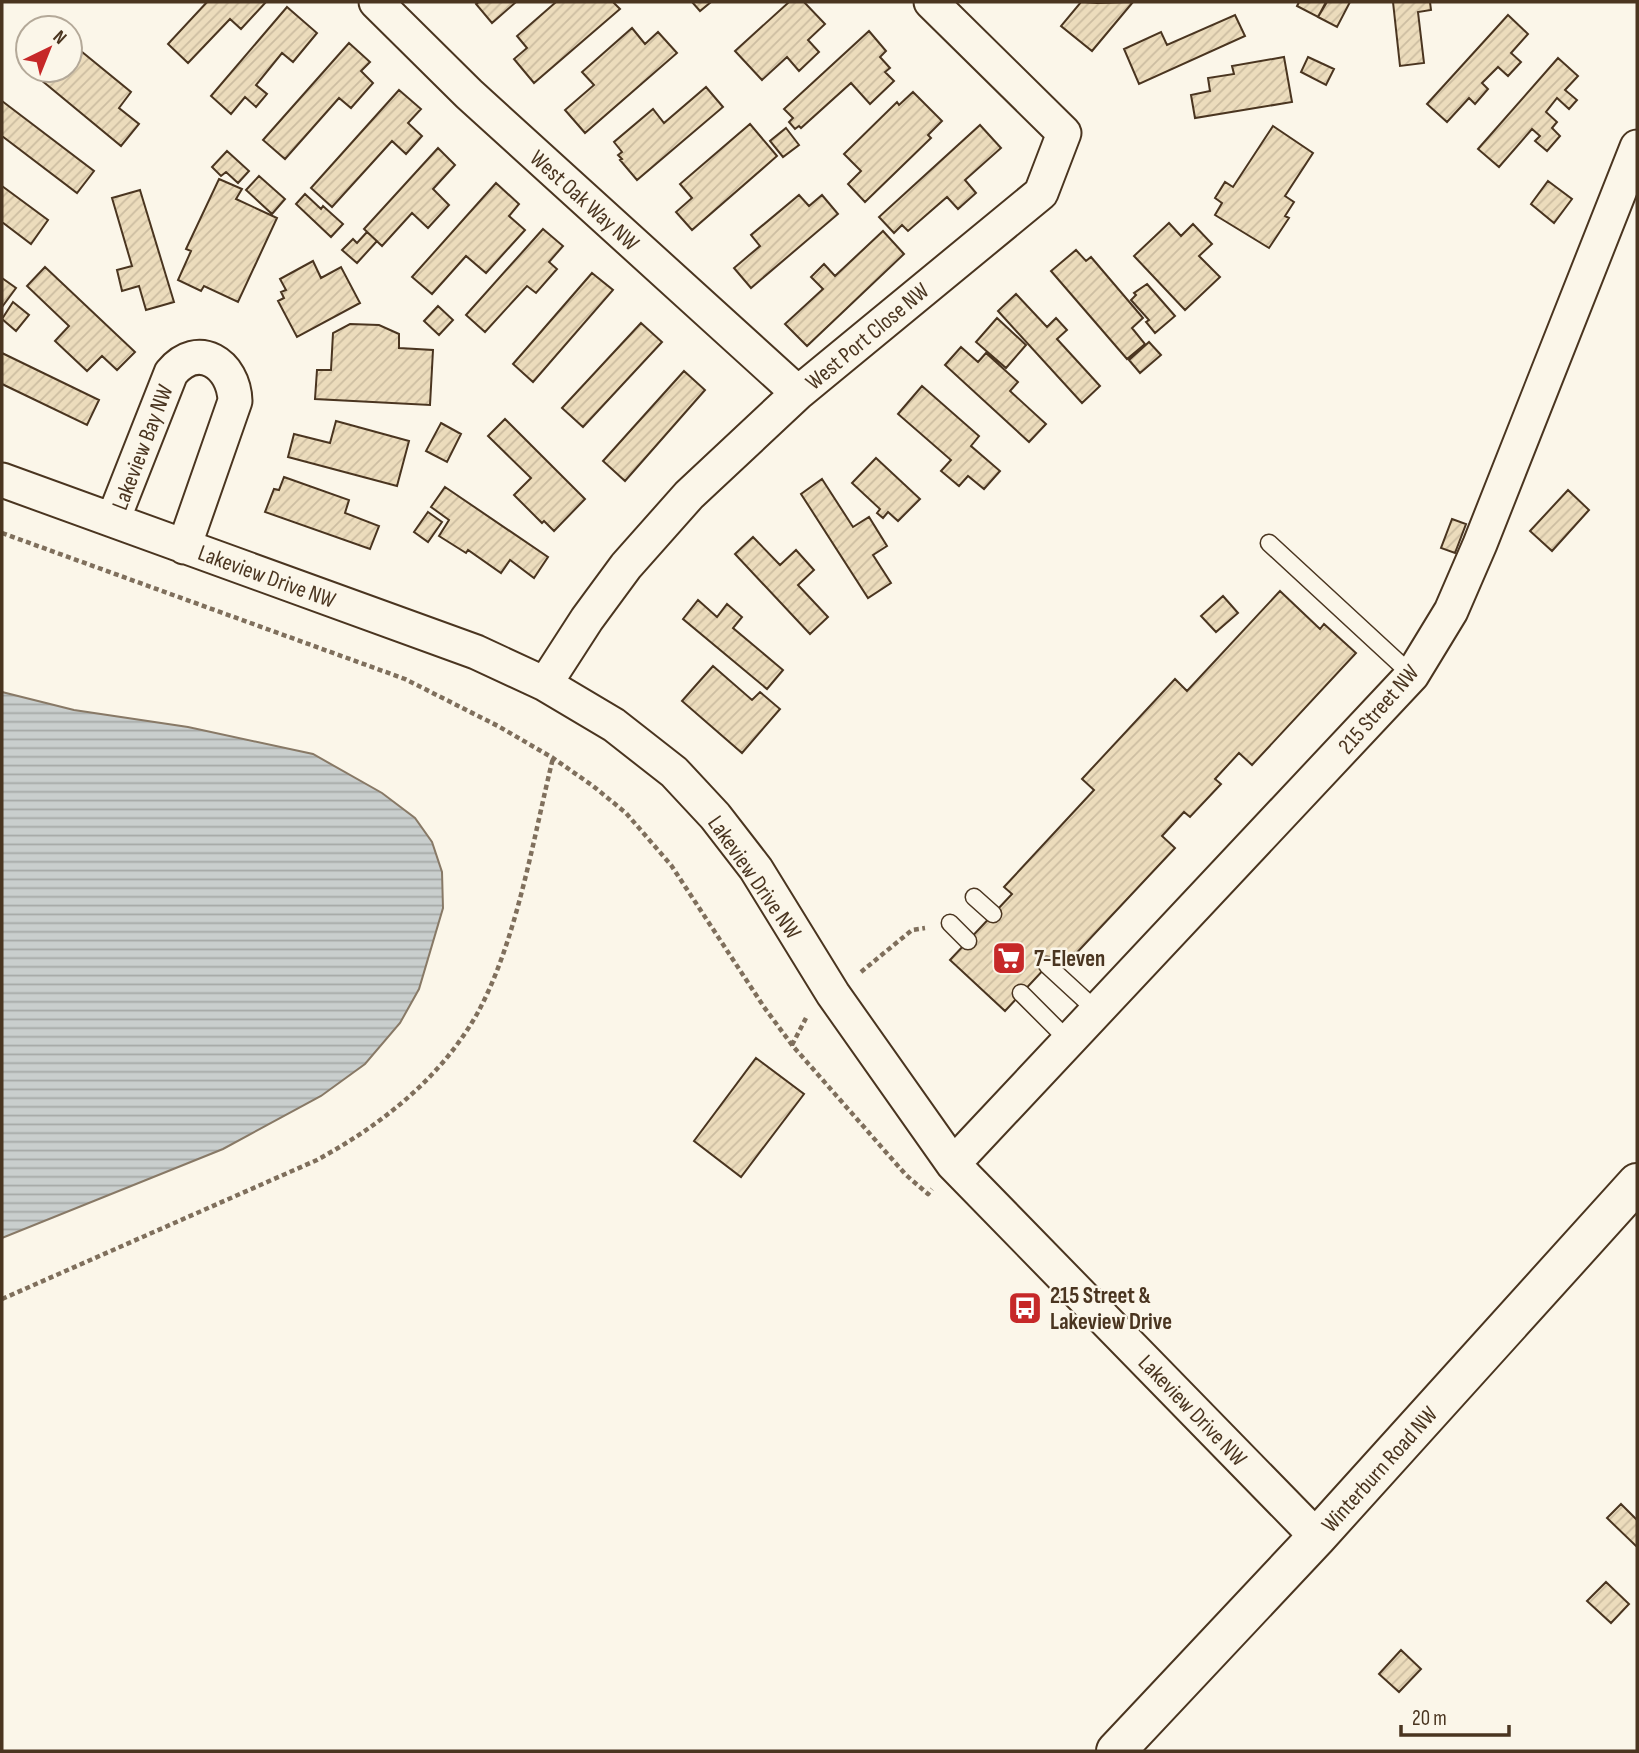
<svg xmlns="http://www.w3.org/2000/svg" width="1639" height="1753" viewBox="0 0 1639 1753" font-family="'Sofia Sans Condensed',sans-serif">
  <defs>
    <pattern id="water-rules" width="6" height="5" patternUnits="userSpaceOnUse" patternTransform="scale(1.75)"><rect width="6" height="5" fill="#c9cecd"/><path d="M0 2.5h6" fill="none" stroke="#a5a8a6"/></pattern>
    <pattern id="building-hatch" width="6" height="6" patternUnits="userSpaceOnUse" patternTransform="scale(1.75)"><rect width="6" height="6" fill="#ecdcbc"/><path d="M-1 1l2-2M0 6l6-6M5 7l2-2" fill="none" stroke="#ccbda1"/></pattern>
  </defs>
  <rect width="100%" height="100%" fill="#fbf6e9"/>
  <!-- water -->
  <path fill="url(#water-rules)" stroke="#887966" stroke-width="2" d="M2,692L74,710L188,727L313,754L382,793L415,818L432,842L442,872L443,908L419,989L400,1023L365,1064L321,1096L223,1149L2,1238Z"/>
  <!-- building -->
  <path fill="url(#building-hatch)" stroke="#4a3520" stroke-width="2" d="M207,2H266L241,29L230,19L188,63L168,44Z
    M479,2H516L492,23L476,4Z
    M556,2H613L620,9L534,83L514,59L527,48L517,36Z
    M692,2H711L700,11Z
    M789,2H804L825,24L808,40L819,52L799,71L787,57L762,80L735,51Z
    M1081,2L1097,3L1133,2L1092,51L1061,26Z
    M1299,2H1326L1318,17L1297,6Z
    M1327,2H1350L1337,27L1318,17Z
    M1393,2H1430L1431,10L1418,12L1424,63L1400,66Z
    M287,7L317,33L293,62L282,53L256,85L267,94L256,107L245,97L231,114L211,96Z
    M1235,15L1245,36L1139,84L1124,49L1161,32L1167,45Z
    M1508,15L1528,34L1511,53L1521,62L1508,76L1498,67L1482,83L1488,89L1475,104L1469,98L1447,122L1427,104Z
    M632,28L645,44L658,32L677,53L585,133L565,110L594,85L582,72Z
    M869,31L886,51L880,57L890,68L885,72L894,81L870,104L851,83L801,128L799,126L795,129L789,122L793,118L784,109Z
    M349,43L370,62L361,71L373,83L351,108L339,98L285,159L263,140Z
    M76,47L131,92L119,108L139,124L121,146L29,70H70V54Z
    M1284,57L1292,102L1195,118L1191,95L1210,91L1208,78L1234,74L1232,66Z
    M1308,57L1334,69L1326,85L1301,72Z
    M1558,58L1578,76L1565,90L1577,100L1569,109L1557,98L1546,112L1557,122L1552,128L1560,136L1547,151L1535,141L1540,136L1532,129L1499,167L1478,149Z
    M706,87L723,107L637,180L620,160L622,159L618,155L622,152L614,142L653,109L664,123Z
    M399,90L421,109L408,123L422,136L406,154L392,141L332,207L311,188Z
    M913,92L942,121L928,135L931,138L865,202L848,184L861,171L844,154L897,102L899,105Z
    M2,101L94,171L77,193L2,136Z
    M750,124L777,156L692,230L676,212L692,198L680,184Z
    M980,125L1001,148L965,180L976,193L958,209L947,197L908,231L902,225L894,233L879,217Z
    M1273,126L1313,153L1285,196L1294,202L1285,216L1289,218L1269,248L1215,215L1222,203L1215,198L1225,182L1233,187Z
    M786,128L799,145L783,157L770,141Z
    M438,148L455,165L433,189L449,205L428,228L412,213L382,246L364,229Z
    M227,151L249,171L238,183L226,172L221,176L212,167Z
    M259,176L285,199L272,214L246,190Z
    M219,179L242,189L236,199L277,218L238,302L204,286L201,291L178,280L191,251L186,249Z
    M1548,181L1572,199L1554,223L1531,204Z
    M496,183L519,204L509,216L525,230L486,273L466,256L432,294L412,277Z
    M2,186L48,220L31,244L2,222Z
    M140,190L174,302L146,310L139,286L122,291L117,270L132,266L112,198Z
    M305,194L321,209L323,206L343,224L331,237L296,204Z
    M799,195L809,206L822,195L838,214L751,288L734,268L760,246L751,235Z
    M1169,223L1181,236L1193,224L1212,244L1199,256L1220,277L1185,310L1134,256Z
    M543,229L563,246L549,262L557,269L536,293L527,286L485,332L466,315Z
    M883,231L904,254L807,346L785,324L823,289L811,277L824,264L835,276Z
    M367,232L377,241L357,263L342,250L353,239L357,243Z
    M1076,250L1086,261L1091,257L1143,318L1132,328L1145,344L1127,359L1051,271Z
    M313,261L321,278L341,267L360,303L297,337L278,301L284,298L281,292L286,290L280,279Z
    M45,267L135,352L117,370L102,356L87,371L55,341L69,326L27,286Z
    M592,273L613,290L533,382L513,364Z
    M2,278L16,288L2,307Z
    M1147,284L1175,316L1155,333L1146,322L1149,320L1131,300L1136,295L1134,293Z
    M1016,294L1047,327L1056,318L1067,330L1057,339L1100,386L1082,403L998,311Z
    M13,302L29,315L16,331L2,319Z
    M438,306L453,320L439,335L424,321Z
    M997,318L1026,345L1006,368L976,342Z
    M641,323L662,342L583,427L562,408Z
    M350,324L379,325L399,334V348L433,350L430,405L315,399L317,370H331L333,333Z
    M1149,342L1161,355L1140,373L1129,360Z
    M961,347L978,362L986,353L1018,382L1010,391L1046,424L1029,442L945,365Z
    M2,353L99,400L87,425L2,384Z
    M684,371L705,390L625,481L603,461Z
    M922,386L979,436L971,446L1000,471L984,489L968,476L959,486L941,471L951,460L898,414Z
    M505,419L585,499L554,531L544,521L542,523L514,495L531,478L488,436Z
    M336,421L409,441L397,486L288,457L294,434L330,443Z
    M441,423L461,434L447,462L426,451Z
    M876,458L920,499L898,521L888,512L883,518L877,513L880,509L852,483Z
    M284,477L349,500L345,513L379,526L370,549L265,512L274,489L279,490Z
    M822,479L853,527L869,517L887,546L873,555L891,583L868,598L801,494Z
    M445,487L548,557L534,578L510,560L501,573L468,550L466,553L439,536L449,520L431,507Z
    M1568,490L1589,510L1552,551L1530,531Z
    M428,512L442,522L428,542L414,532Z
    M1452,519L1466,524L1455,553L1441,548Z
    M753,537L780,565L796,550L814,570L798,585L828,617L810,634L735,554Z
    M1280,591L1320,629L1324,624L1356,653L1252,765L1239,753L1215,779L1221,784L1190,817L1184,812L1162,836L1175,848L1069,961L1060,952L1005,1011L950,960L1012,894L1004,887L1094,790L1082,779L1175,679L1187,691Z
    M1223,596L1238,613L1216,632L1201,616Z
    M698,600L717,617L727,604L742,617L733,628L783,670L767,689L683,619Z
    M713,666L752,700L760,692L780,709L742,753L682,701Z
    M756,1058L804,1094L741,1177L694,1141Z
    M1621,1504L1637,1520V1547L1607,1518Z
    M1606,1582L1629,1604L1611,1623L1587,1601Z
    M1401,1650L1421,1669L1399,1692L1379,1674Z"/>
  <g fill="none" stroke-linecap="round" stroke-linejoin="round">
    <!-- service casing -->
    <g stroke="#4a3520" stroke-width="19">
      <path id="service" d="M1269,543L1412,675
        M974,897L993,914
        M950,923L968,941
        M1047,965L1097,1011
        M1021,993L1069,1041"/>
    </g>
    <!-- minor casing -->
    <g stroke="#4a3520" stroke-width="37">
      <path id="minor" d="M376,2L469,94L798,393
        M2,480L476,652L545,684L614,725L674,772L715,816L756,869L833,994L953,1164L1317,1537
        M113,520L171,373C198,340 234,364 235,401L184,547
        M545,684L587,619L626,566L689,495L798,393L1041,193L1064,133L931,2
        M953,1164L1412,675L1451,611L1480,544L1637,147"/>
    </g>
    <!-- secondary casing -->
    <g stroke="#4a3520" stroke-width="42">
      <path id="secondary" d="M1116,1751L1317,1537L1637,1183"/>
    </g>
    <!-- path -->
    <path stroke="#7f6f5c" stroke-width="4.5" stroke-dasharray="5 3.5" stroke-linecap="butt" d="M2,533L405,679L498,726L553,758L593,786L626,813L671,865L764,1007L792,1045L906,1175L928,1194L932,1189
      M861,972L912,930L925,928
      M792,1045L806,1018
      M2,1299L317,1160C381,1125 440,1079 477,1014C517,941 533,839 553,758"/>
    <!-- service -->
    <use href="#service" stroke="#fbf6e9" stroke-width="16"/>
    <!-- minor -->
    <use href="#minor" stroke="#fbf6e9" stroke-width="33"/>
    <!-- secondary -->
    <use href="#secondary" stroke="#fbf6e9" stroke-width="38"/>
  </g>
  <!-- icons -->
  <defs>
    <g id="supermarket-square" transform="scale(1.75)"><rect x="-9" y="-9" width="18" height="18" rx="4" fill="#c62828" stroke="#fbf6e9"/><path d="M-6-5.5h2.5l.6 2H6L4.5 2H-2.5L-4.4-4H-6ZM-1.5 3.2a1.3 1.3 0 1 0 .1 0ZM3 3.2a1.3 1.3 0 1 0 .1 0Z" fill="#fff"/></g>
    <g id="bus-square" transform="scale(1.75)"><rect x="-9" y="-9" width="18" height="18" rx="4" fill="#c62828" stroke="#fbf6e9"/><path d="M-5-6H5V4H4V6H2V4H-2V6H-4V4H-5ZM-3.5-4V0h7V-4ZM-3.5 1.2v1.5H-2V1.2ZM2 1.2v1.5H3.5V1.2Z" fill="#fff"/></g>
  </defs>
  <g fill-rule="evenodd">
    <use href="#supermarket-square" x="1009" y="958"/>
    <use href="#bus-square" x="1025" y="1308"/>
  </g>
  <g text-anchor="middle" stroke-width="5" stroke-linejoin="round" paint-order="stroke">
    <!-- street labels -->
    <g font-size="23" fill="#4a3520" stroke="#fbf6e9">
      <text transform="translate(585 200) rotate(42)" y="8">West Oak Way NW</text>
      <text transform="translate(867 336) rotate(-40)" y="8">West Port Close NW</text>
      <text transform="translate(142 447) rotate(-69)" y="8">Lakeview Bay NW</text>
      <text transform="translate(267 576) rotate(20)" y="8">Lakeview Drive NW</text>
      <text transform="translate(1378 709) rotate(-49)" y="8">215 Street NW</text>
      <text transform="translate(755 877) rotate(55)" y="8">Lakeview Drive NW</text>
      <text transform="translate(1193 1410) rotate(46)" y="8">Lakeview Drive NW</text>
      <text transform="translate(1379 1469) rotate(-48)" y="8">Winterburn Road NW</text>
    </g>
    <!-- poi labels -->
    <g font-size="23" font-weight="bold" fill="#4a3520" stroke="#fbf6e9" text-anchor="start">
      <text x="1034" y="966">7-Eleven</text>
      <text x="1050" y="1303">215 Street &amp;<tspan x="1050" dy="26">Lakeview Drive</tspan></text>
    </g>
  </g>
  <!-- border -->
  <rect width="1639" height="1753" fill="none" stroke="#4a3520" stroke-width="7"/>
  <!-- north arrow -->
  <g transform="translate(49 49) rotate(43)"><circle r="33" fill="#fbf6e9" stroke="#b4a999" stroke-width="2"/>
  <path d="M0-5L12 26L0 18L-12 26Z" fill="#c62828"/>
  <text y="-10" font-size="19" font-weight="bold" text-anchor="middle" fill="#4a3520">N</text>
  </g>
  <!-- scale -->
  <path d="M1401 1725v10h108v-10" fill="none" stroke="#4a3520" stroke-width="3.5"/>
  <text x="1412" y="1725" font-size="21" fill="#4a3520" stroke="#fbf6e9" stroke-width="5" paint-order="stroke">20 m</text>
</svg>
